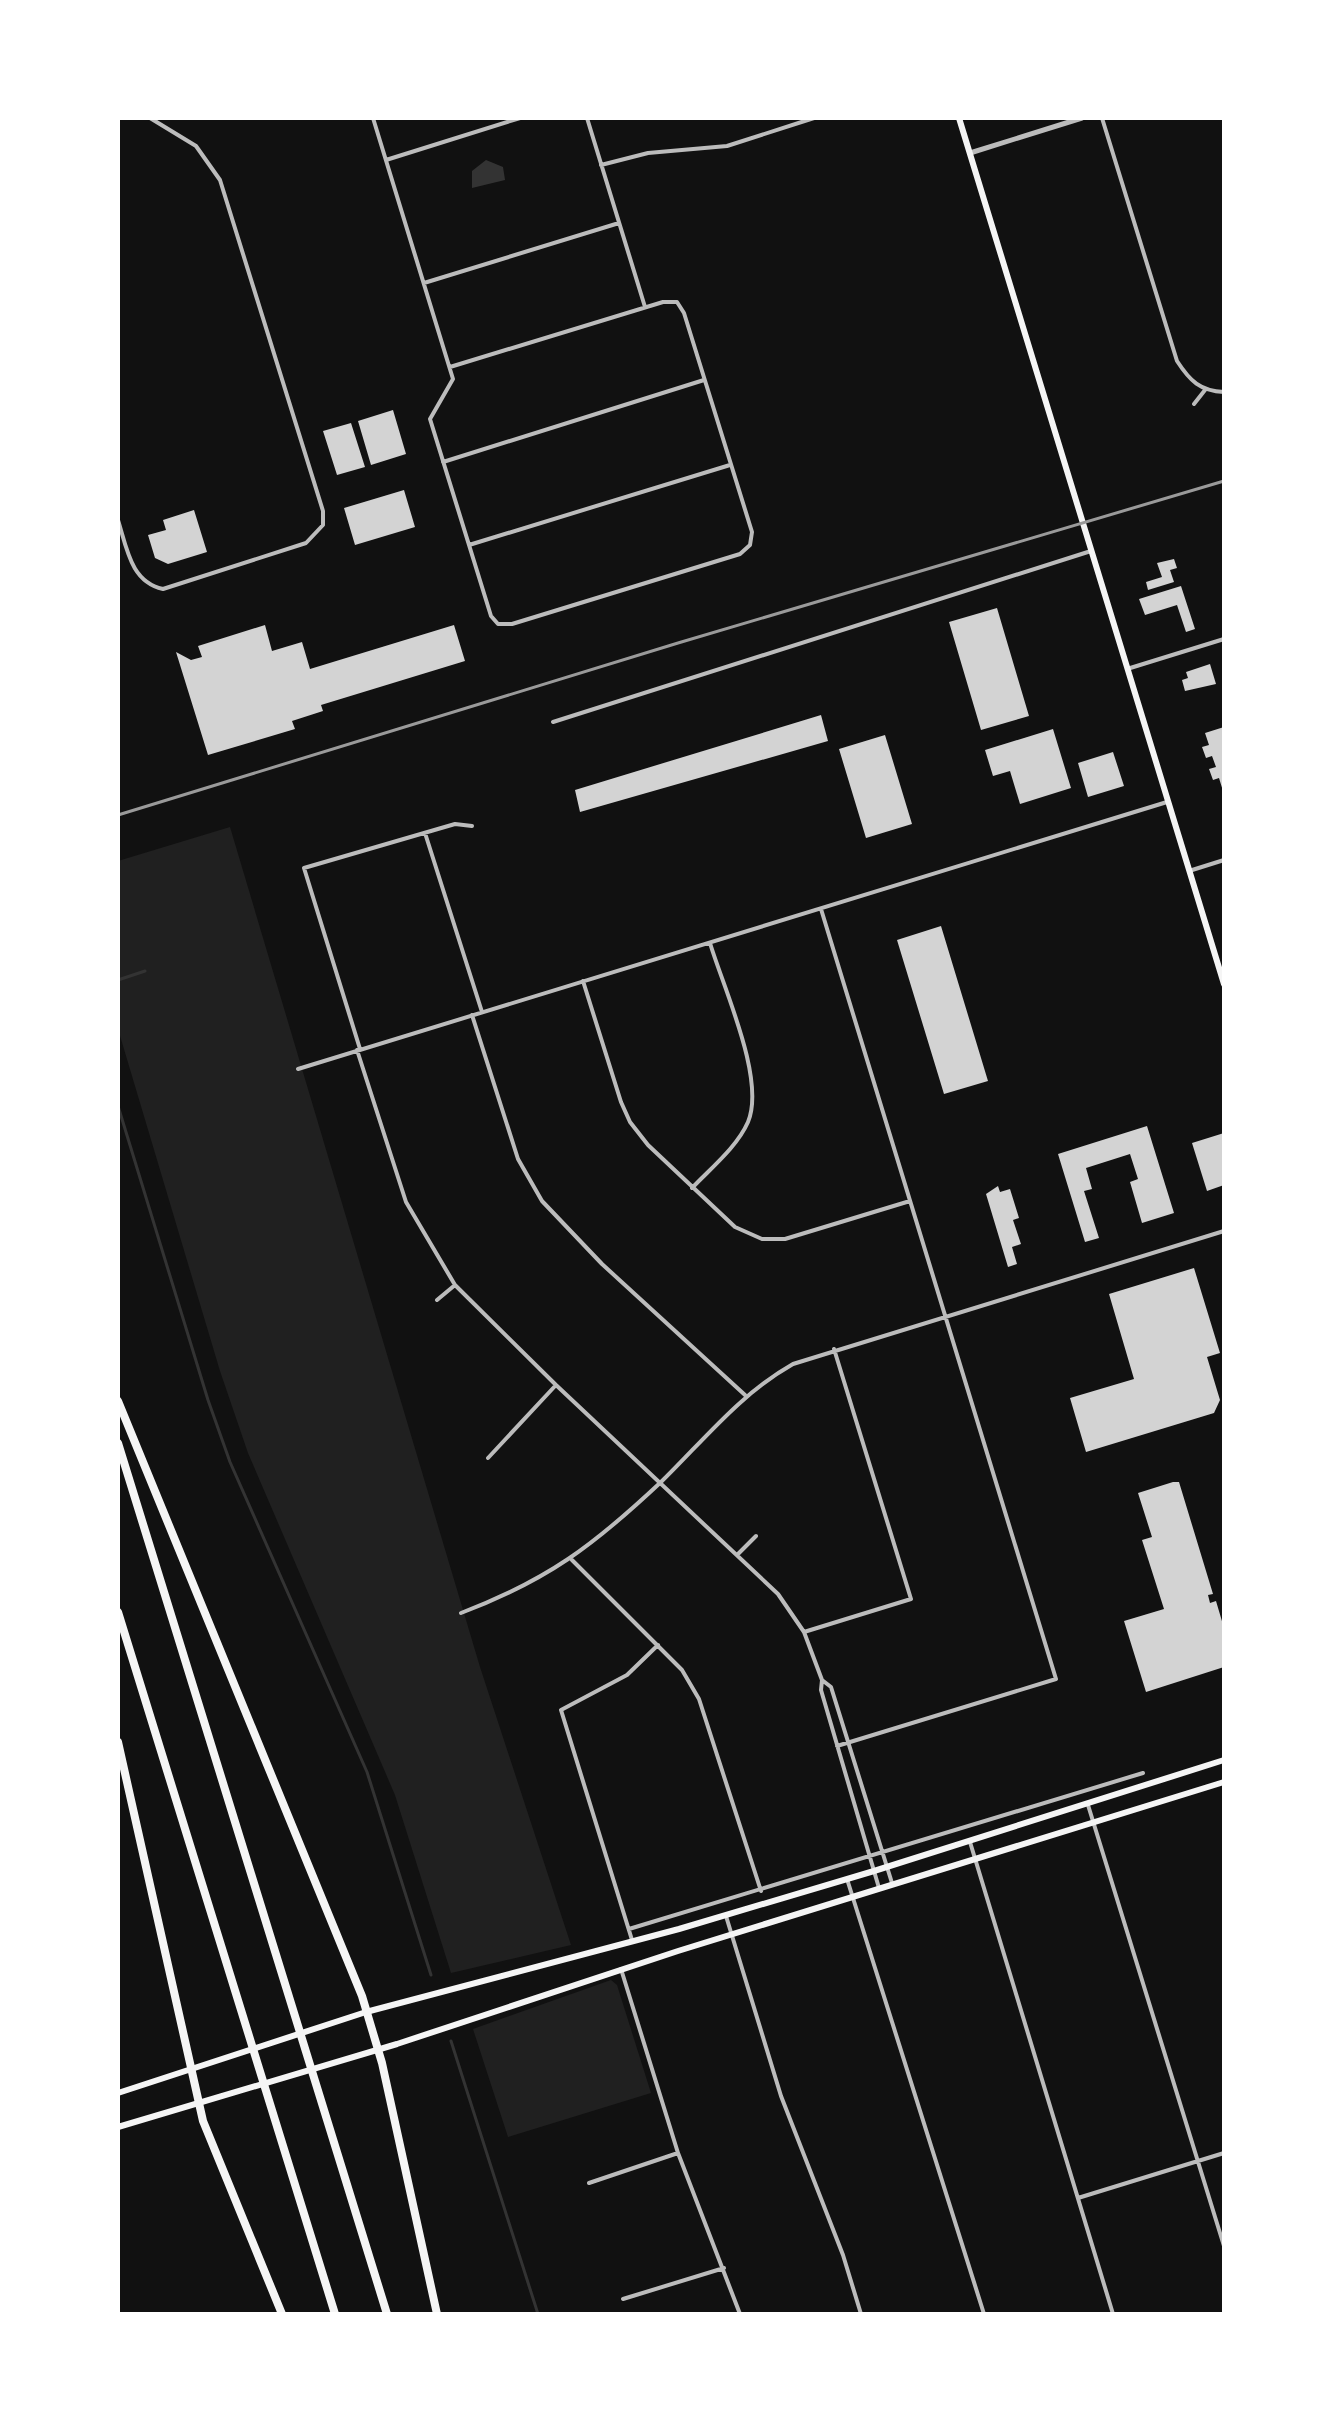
<svg xmlns="http://www.w3.org/2000/svg" width="1342" height="2432" viewBox="0 0 1342 2432" font-family="'Zilla Slab',serif">
  <rect width="100%" height="100%" fill="#111"/>
  <!-- green -->
  <path fill="#202020" d="M230,827L480,1667L571,1945L451,1973L395,1795L248,1453L220,1371L118,1029V861Z
    M611,1980L617,1985L651,2093L508,2137L473,2029Z"/>
  <!-- water -->
  <path fill="#333" d="M486,160L503,167L505,180L472,188V171Z"/>
  <g fill="none" stroke-linecap="round" stroke-linejoin="round">
    <!-- stream -->
    <path stroke="#333" stroke-width="3" d="M118,980L145,971
      M118,1106L208,1400L230,1462L367,1772L431,1975
      M451,2041L538,2314"/>
  </g>
  <!-- building -->
  <path fill="#d3d3d3" d="M393,410L406,454L371,465L358,421Z
    M351,423L365,467L337,475L323,431Z
    M404,490L415,527L355,545L344,508Z
    M194,510L207,552L168,564L155,558L148,535L166,530L163,520Z
    M1174,559L1177,568L1170,570L1174,582L1148,590L1146,582L1162,577L1157,563Z
    M1181,586L1195,629L1186,632L1177,605L1145,615L1139,599Z
    M997,608L1029,716L981,730L949,622Z
    M265,625L272,651L302,642L310,669L454,625L465,661L321,705L323,711L292,721L295,729L208,755L176,652L191,660L202,657L198,646Z
    M1210,664L1216,684L1185,691L1182,680L1188,678L1186,672Z
    M821,715L828,741L580,812L575,790Z
    M1224,727V791H1223L1219,778L1213,780L1209,769L1216,767L1212,756L1206,758L1202,747L1209,745L1205,733Z
    M1053,729L1071,788L1020,804L1010,771L993,776L985,750Z
    M885,735L912,824L866,838L839,749Z
    M1113,752L1124,786L1088,797L1078,763Z
    M941,926L988,1081L944,1094L897,940Z
    M1147,1126L1174,1213L1142,1223L1130,1182L1138,1179L1130,1154L1086,1168L1092,1189L1084,1191L1099,1238L1085,1242L1058,1154Z
    M1224,1133V1185L1207,1191L1192,1143Z
    M998,1186L1000,1192L1010,1189L1019,1218L1013,1220L1021,1244L1012,1247L1017,1264L1008,1267L986,1194Z
    M1194,1268L1220,1353L1207,1357L1220,1400L1214,1413L1086,1452L1070,1398L1134,1379L1109,1294Z
    M1173,1482H1179L1213,1594L1208,1595L1210,1603L1216,1601L1224,1628V1667L1146,1692L1124,1621L1164,1609L1142,1540L1152,1537L1138,1493Z"/>
  <g fill="none" stroke-linecap="round" stroke-linejoin="round">
    <!-- minor -->
    <path stroke="#bcbcbc" stroke-width="4" d="M373,118L453,379L430,419L491,616L498,624H512L740,554L750,545L752,532L684,313L677,302H663L450,367
      M587,118L645,307
      M1102,118L1177,361C1190,381 1200,391 1224,392
      M386,160L520,118
      M601,165L648,153L727,146L814,118
      M424,283L619,223
      M1194,404L1205,390
      M443,462L704,380
      M118,520C127,549 131,582 163,589L306,543L323,525V511L220,180L196,146L150,118
      M469,545L730,465
      M1127,669L1224,639
      M553,722L1091,551
      M425,833L482,1012
      M1189,871L1224,860
      M821,909L1056,1679L837,1746
      M583,981L621,1102L630,1122L648,1145L735,1227L762,1239H785L910,1201
      M472,1015L518,1159L542,1201L602,1264L745,1395
      M360,1049L304,868L455,824L472,826
      M357,1050L406,1202L455,1285L556,1385L778,1594L804,1632L822,1680L831,1687L892,1883
      M298,1069L1167,802
      M692,1188C711,1168 737,1147 748,1122C766,1079 723,987 710,943
      M437,1300L455,1285
      M488,1458L556,1385
      M738,1554L756,1536
      M572,1560L682,1670L699,1699L761,1891
      M461,1613C548,1580 594,1545 661,1482C704,1440 740,1394 793,1364L1224,1231
      M804,1632L911,1599L834,1349
      M822,1680L821,1690L879,1888
      M1088,1805L1224,2246
      M970,1842L1113,2314
      M847,1879L984,2314
      M726,1916L781,2096L843,2255L861,2314
      M629,1929L1143,1773
      M632,1940L561,1710L627,1675L658,1645
      M621,1969L678,2153L740,2314
      M118,2011V2026
      M589,2183L678,2153
      M1078,2198L1224,2153
      M623,2299L724,2268"/>
    <!-- tertiary -->
    <path stroke="#bcbcbc" stroke-width="5" d="M970,153L1082,118"/>
    <!-- secondary -->
    <path stroke="#f5f5f5" stroke-width="6" d="M959,118L1224,984
      M118,2093L366,2012L679,1929L874,1871L1224,1760
      M118,2127L397,2044L678,1951L1224,1782"/>
    <!-- motorway -->
    <path stroke="#f5f5f5" stroke-width="8" d="M118,1401L362,1996L382,2063L437,2314
      M118,1443L387,2314
      M118,1612L335,2314
      M118,1742L203,2121L282,2314"/>
    <!-- rail -->
    <path stroke="#9a9a9a" stroke-width="3" d="M118,815L678,643L1224,481"/>
  </g>
  <!-- border -->
  <rect width="1342" height="2432" fill="none" stroke="#ffffff" stroke-width="240"/>
</svg>
